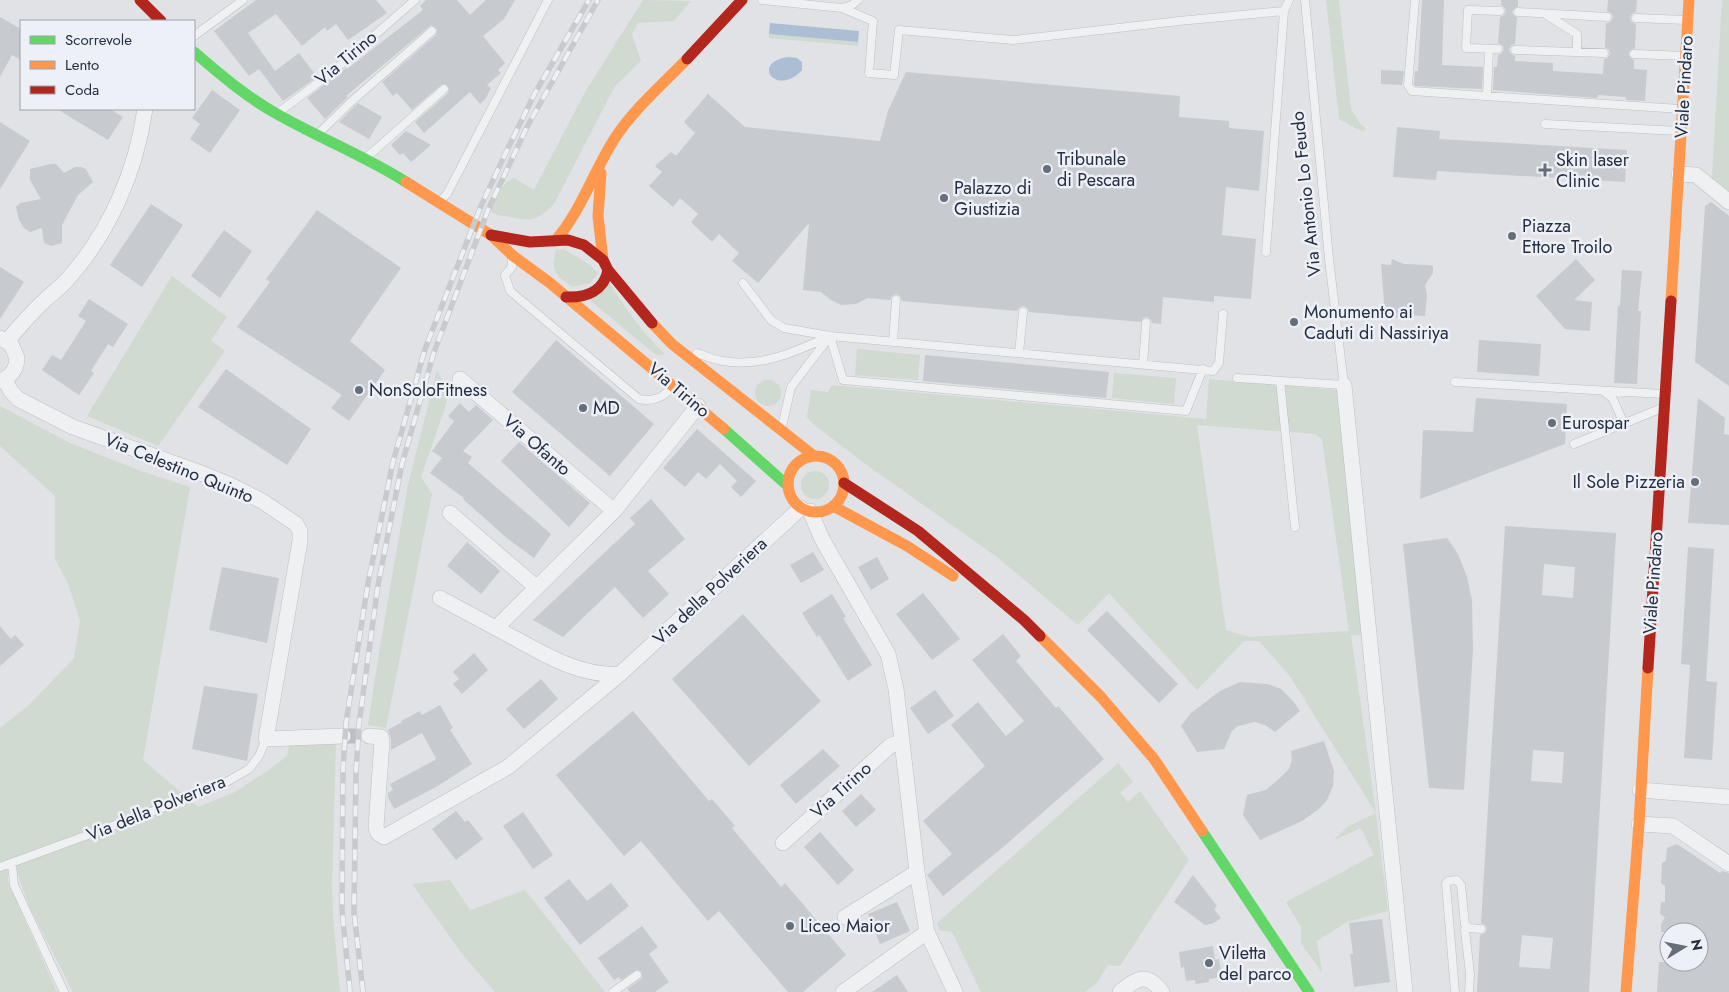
<svg xmlns="http://www.w3.org/2000/svg" width="1729" height="992" viewBox="0 0 1729 992" font-family="Jost,sans-serif">
  <rect width="100%" height="100%" fill="#e0e2e5"/>
  <!-- green -->
  <path fill="#d0dad0" fill-rule="evenodd" d="M643,0L691,1L674,21L638,23L632,34L641,61L615,86L554,204C539,220 531,222 510,217C503,216 496,215 490,211C494,200 502,182 514,178L534,190L585,92Z
    M1326,0H1339L1351,109L1361,125L1365,127V131L1357,129L1339,119Z
    M1722,0H1729V192L1712,178Z
    M769,34L858,42V46L769,38Z
    M564,249L590,265L598,273L590,283L572,287C556,275 550,272 556,250Z
    M172,276L227,317L211,340L225,351L158,446L87,416Z
    M609,282C626,310 642,332 665,354L657,355L650,350L586,297Z
    M857,349L920,355L918,380L855,375Z
    M437,370L443,382L447,402L421,477L432,494L386,728L368,725L379,652L408,485Z
    M1114,373L1176,378L1174,404L1112,398Z
    M1209,379L1349,391L1367,635H1351L1376,814L1388,911L1347,922L1317,941L1322,973L1301,943V927L1286,902L1374,855L1361,828L1334,840L1347,827L1376,813L1289,675L1259,641H1244L1197,690L1109,593L1078,625L997,557L864,463L812,423L807,417L811,390L828,392L832,385L1206,419ZM1197,425L1315,434L1322,439L1349,631L1249,637L1226,630Z
    M755 393a13 13 0 1 1 26 0a13 13 0 1 1-26 0Z
    M0,406L70,443L141,471L190,487L143,760L198,807L235,792L270,769L287,756L290,742H336L332,887L333,917L340,992H73L30,908L16,870L8,873V882L57,992H0V728L28,706L74,658L80,621L68,583L55,559V496L0,446Z
    M801 485a14 14 0 1 1 28 0a14 14 0 1 1-28 0Z
    M1118,763L1133,782L1120,793L1128,802L1140,791L1189,860L1120,966L1108,965L1097,983L1085,992H981L952,932L939,930L937,923Z
    M450,880L470,910L525,890L605,992H495L463,955L412,884Z"/>
  <!-- water -->
  <path fill="#acbed4" d="M770,23L859,31L858,42L769,34Z
    M789,57L797,58L802,62V70C777,98 749,62 789,57Z"/>
  <!-- building -->
  <path fill="#c7cace" fill-rule="evenodd" d="M256,0H376L387,13L348,40L336,24L327,31L325,27L302,46L276,14L248,33L275,71L299,53L317,77L283,101L259,69L249,76L214,31Z
    M426,0H457L470,15L486,0H515L504,19L483,36L505,63L498,70L501,73L487,85L491,88L486,98L480,104L470,92L424,133L415,122L448,93L449,90L448,86L445,84L441,85L412,110L397,93L393,96L382,82L436,35L437,29L431,25L346,96L348,97L325,119L307,98L346,68L347,69L423,10L420,6Z
    M1422,0H1444L1442,65L1483,67L1482,89L1415,86L1414,84L1415,71H1418Z
    M1501,0H1518V6L1512,11L1513,15L1517,17L1515,44L1512,45L1509,49L1510,53L1515,56V61L1553,63V71L1603,74L1604,59L1607,58L1610,54L1609,50L1605,47L1606,23L1610,22L1613,18L1612,14L1607,11L1608,0H1637L1636,12L1633,13L1630,17L1631,21L1636,24L1635,48L1630,51L1628,54L1631,58L1634,60V69L1647,70L1645,101L1626,100V97L1598,95L1597,98L1493,90L1494,67H1497L1498,55L1501,54L1504,50L1503,46L1498,43L1500,17L1503,16L1506,12L1505,8L1501,5Z
    M0,17L21,29V60L12,55L0,77Z
    M1381,70L1404,71L1402,85L1381,84Z
    M906,72L1180,96L1179,117L1229,121V128L1264,131L1259,191L1226,187L1222,235L1256,239L1251,299L1214,296V302L1163,297L1161,324L1152,323L1151,320L1147,317L1143,318L1141,322L1029,312L1027,308L1023,306L1019,308L1017,311L902,301L900,296L896,294L892,296L890,300L868,298L856,304L841,305L831,300L821,292L803,290L809,223L758,283L732,261L739,253L719,234L712,242L691,222L698,214L680,198L673,207L649,186L662,172L655,166L671,152L676,156L695,133L684,122L708,94L745,127L880,141L888,111Z
    M212,90L240,110L210,153L190,139L200,124L192,118Z
    M358,103L382,117L369,139L339,122Z
    M57,109H110L123,117L108,140Z
    M0,122L30,141L0,189Z
    M1397,127L1440,131L1439,139L1627,150L1625,182L1437,171L1436,180L1393,177Z
    M406,131L431,145L411,162L403,153L400,155L391,145Z
    M51,164H56L64,173L75,167H81L86,169L93,182L78,195L62,225V243L51,246L44,243L42,228L30,232L24,228L19,220L16,207L20,203L41,199L30,180V169Z
    M1711,202L1729,216V386L1695,362L1705,206Z
    M151,204L183,225L142,287L110,265Z
    M317,210L401,268L350,341L385,370L349,421L331,408L342,395L237,327L270,282L266,279Z
    M224,230L252,251L220,298L191,276Z
    M1392,259L1404,264L1428,265L1433,266V273L1425,285L1427,295L1425,316L1409,315V321L1381,313L1384,301L1381,264L1391,265Z
    M1576,259L1595,280L1574,300L1592,302L1590,331L1565,329L1536,296Z
    M0,267L24,282L0,319Z
    M1622,270L1642,271L1638,311H1641L1637,384L1614,383L1618,305L1620,307Z
    M89,299L128,324L113,347L108,344L91,371L94,373L79,395L42,370L52,355L61,360L86,321L78,316Z
    M556,340L654,424L610,476L512,392Z
    M1479,340L1541,344L1539,376L1477,372Z
    M925,355L1109,372L1106,398L923,381Z
    M226,369L311,429L287,465L198,407Z
    M1476,398L1567,404L1565,444L1420,499L1423,430L1473,432Z
    M1698,398L1725,418L1724,434L1729,435V525L1688,523Z
    M460,403L469,412L476,405L493,420L463,451L472,457L468,463L551,534L534,558L508,539L463,499L464,498L430,473L442,458L432,451L454,421L448,416Z
    M697,429L756,481L741,497L731,487L737,481L720,464L706,479L698,472L685,487L663,468Z
    M519,442L590,503L569,527L501,461Z
    M651,499L685,539L648,571L669,594L643,618L615,587L563,637L533,620L635,524L630,518Z
    M1505,526L1616,533L1589,992H1477L1480,935L1485,933L1487,929L1485,925L1481,923ZM1544,564L1575,567L1573,598L1542,595ZM1533,750L1564,752L1562,783L1531,781ZM1522,935L1553,938L1550,969L1519,967Z
    M1447,538L1458,554L1467,577L1472,600L1473,650L1464,790L1429,788L1403,544Z
    M467,542L500,571L481,594L447,566Z
    M1688,547L1714,549L1706,681L1717,682L1712,760L1684,758L1690,665L1681,664Z
    M813,552L824,570L801,583L790,565Z
    M877,557L889,579L871,590L858,567Z
    M222,567L279,578L267,643L209,630Z
    M923,593L960,639L932,660L896,614Z
    M832,594L846,617L843,618L872,665L848,681L819,635L817,637L802,613Z
    M1107,611L1178,684L1159,703L1087,630Z
    M743,614L821,701L749,766L672,679Z
    M0,626L11,639L15,635L24,645L0,666Z
    M1003,634L1021,656L1016,661L1056,708L1058,706L1104,759L1002,848L943,896L927,875L952,854L923,821L985,766L951,725L978,702L1006,736L1024,721L972,660Z
    M474,653L488,670L462,694L453,684L459,679L453,672Z
    M541,679L558,699L524,729L506,709Z
    M1240,682L1267,684L1281,689L1293,701L1300,711L1275,732L1265,725L1255,722L1238,726L1232,731L1224,749L1197,752L1181,726L1191,713L1220,691Z
    M204,686L258,694L247,761L192,749Z
    M935,690L954,716L928,734L910,708Z
    M440,705L453,728L450,730L472,764L436,787L394,809L388,797V793L393,790L390,784L435,760L436,758L422,733L391,750V739L388,730L402,722L401,721L420,711L422,715Z
    M633,711L709,801L712,799L735,826L732,828L781,887L785,883L846,955L803,992H788L719,911L708,921L641,841L624,856L556,775Z
    M1324,741L1334,771L1333,786L1327,800L1319,809L1302,821L1260,840L1243,815L1247,795L1266,790L1282,776L1289,769L1292,760L1291,751Z
    M823,749L840,766L796,804L780,785Z
    M861,794L876,810L856,827L842,811Z
    M456,811L465,822L468,820L483,839L456,860L432,829Z
    M523,812L553,855L533,869L503,826Z
    M820,832L854,870L838,885L804,847Z
    M1677,844L1720,873L1722,871L1729,873V992H1657L1659,962H1699V932H1661V924L1665,917L1660,914L1661,902H1665V886L1661,883L1662,863L1666,861L1667,848Z
    M1193,875L1217,906L1214,909L1221,918L1214,923L1205,925L1174,902Z
    M569,879L587,901L611,883L629,906L580,945L544,898Z
    M897,902L910,931L880,944L868,914Z
    M1382,919L1390,982L1354,987L1350,954H1353L1349,923Z
    M642,926L658,947L649,954L669,982L655,992H630L627,989L642,978L641,971L636,970L621,980L619,977L614,980L598,958Z
    M1213,946L1215,960L1219,959L1222,977L1209,979V982L1196,984L1195,980L1186,981L1184,967L1181,968L1179,952Z
    M897,975L908,992H872Z"/>
  <g fill="none" stroke-linecap="round" stroke-linejoin="round">
    <!-- street-tunnel -->
    <path stroke="#bbbec4" stroke-width="15" stroke-dasharray="15 8" stroke-linecap="butt" d="M343,736H369"/>
    <!-- lane casing -->
    <g stroke="#bdbfc3" stroke-width="9">
      <path id="lane" d="M762,0L842,8L852,5L858,0
        M1415,0L1408,85L1412,91L1680,109
        M842,8L873,21L869,73L894,75L899,30L1013,40L1179,21L1284,11
        M1518,12L1607,17
        M1545,14L1577,34V52
        M1636,18L1686,20
        M194,36L243,0
        M1498,49L1466,48L1468,10L1500,11
        M1515,50L1604,53
        M1634,54L1685,56
        M1487,96L1489,49
        M279,112L330,74L415,0
        M1545,124L1679,131
        M319,133L352,101L432,31
        M367,157L444,89
        M441,200L447,194L548,0
        M1266,252L1284,11L1289,0
        M512,259V267L505,275L510,291L639,399C653,402 663,398 672,387
        M743,283L771,320L784,328L830,336L1213,371L1219,363L1223,314
        M830,336L843,380L1186,411L1203,369
        M893,342L896,300
        M697,353C705,356 714,360 723,361C761,368 797,351 830,336L791,387L782,427
        M1019,353L1023,312
        M1143,364L1146,323
        M1237,378L1344,385L1329,259L1305,0
        M1280,381L1295,527
        M1455,382L1663,394
        M1603,391L1613,399L1624,424
        M1574,444L1662,408
        M12,863L14,885L64,992
        M0,867L214,789L249,769L259,756L266,739
        M613,992L637,975
        M1455,992L1446,884L1448,881L1457,880L1461,885L1465,925L1469,928
        M1469,992L1470,974L1465,930L1469,928L1481,929"/>
    </g>
    <!-- street casing -->
    <g stroke="#bdbfc3" stroke-width="16">
      <path id="street" d="M1679,174L1696,175L1729,202
        M0,338L11,344L17,358C17,369 11,377 0,381
        M7,341C19,327 31,313 44,301C51,294 60,288 67,280C109,233 136,172 145,109
        M5,379L10,390L18,399L73,427L193,470L228,484L262,501L296,524L300,531V541L266,739L343,736
        M460,379L614,511
        M1344,385L1405,992
        M810,511L822,539L888,654L896,689L917,872L927,932L955,992
        M450,513L536,587
        M440,598C462,610 483,621 505,633C541,652 578,677 620,674
        M496,628L614,511L698,406
        M369,736L381,737L382,741L376,827L378,833L384,837L508,767L620,674L801,508
        M1640,790L1729,797
        M1639,824L1673,826L1729,864
        M783,843L891,745L902,743
        M845,917L917,872
        M843,992L927,932
        M1120,992C1137,979 1146,971 1162,992"/>
    </g>
    <!-- lane -->
    <use href="#lane" stroke="#eff0f2" stroke-width="8"/>
    <!-- street -->
    <use href="#street" stroke="#eff0f2" stroke-width="15"/>
    <!-- fast -->
    <path stroke="#63d668" stroke-width="11" d="M194,52C220,74 246,97 277,114C319,138 365,156 406,182
      M724,429L788,486
      M1202,831L1309,992"/>
    <!-- slow -->
    <path stroke="#ff974d" stroke-width="11" d="M601,173L598,216L603,260
      M406,182L491,235L512,255L550,283L724,429
      M555,241C582,210 593,172 615,138C633,110 663,84 687,59
      M1671,301L1689,0
      M652,323L672,344L814,456
      M788 484a28 28 0 1 1 56 0a28 28 0 1 1-56 0Z
      M833,506L907,546L953,576
      M1040,636L1101,697L1154,759L1202,831
      M1626,992L1639,824L1648,668"/>
    <!-- jam -->
    <path stroke="#b3261e" stroke-width="11" d="M140,0L161,21
      M687,59L742,0
      M491,235L530,242L568,240L584,245L603,260L608,270L652,323
      M566,297C586,298 604,291 608,270
      M844,483L918,531L1024,620L1040,636
      M1648,668L1671,301"/>
    <!-- rail casing -->
    <g stroke="#c8cacd" stroke-width="5.5">
      <path id="rail" d="M350,992L342,909L343,771L346,723L368,583L393,462L425,349L481,206L509,146L535,93L589,0
        M363,992L354,912L356,772L359,724L378,585L402,464L434,352L488,210L527,127L598,0"/>
    </g>
    <!-- rail -->
    <use href="#rail" stroke="#edf0f6" stroke-width="4" stroke-dasharray="11" stroke-linecap="butt"/>
  </g>
  <!-- markers -->
  <g fill="#666e7a" stroke="#edf0f6" stroke-width="2">
    <circle cx="1047" cy="169" r="5"/>
    <path d="M1542.5 162.5h5v5h5v5h-5v5h-5v-5h-5v-5h5z"/>
    <circle cx="944" cy="198" r="5"/>
    <circle cx="1512" cy="236" r="5"/>
    <circle cx="1294" cy="322" r="5"/>
    <circle cx="359" cy="390" r="5"/>
    <circle cx="583" cy="408" r="5"/>
    <circle cx="1552" cy="423" r="5"/>
    <circle cx="1695" cy="482" r="5"/>
    <circle cx="790" cy="926" r="5"/>
    <circle cx="1209" cy="963" r="5"/>
  </g>
  <g text-anchor="middle" stroke-width="5" stroke-linejoin="round" paint-order="stroke">
    <!-- street labels -->
    <g font-size="18" fill="#252f40" stroke="#edf0f6">
      <text transform="translate(346 58) rotate(-40)" y="6">Via Tirino</text>
      <text transform="translate(1684 87) rotate(-87)" y="6">Viale Pindaro</text>
      <text transform="translate(1306 194) rotate(-96)" y="6">Via Antonio Lo Feudo</text>
      <text transform="translate(679 390) rotate(40)" y="6">Via Tirino</text>
      <text transform="translate(537 445) rotate(41)" y="6">Via Ofanto</text>
      <text transform="translate(179 468) rotate(22)" y="6">Via Celestino Quinto</text>
      <text transform="translate(1653 583) rotate(-86)" y="6">Viale Pindaro</text>
      <text transform="translate(710 591) rotate(-43)" y="6">Via della Polveriera</text>
      <text transform="translate(841 790) rotate(-42)" y="6">Via Tirino</text>
      <text transform="translate(156 808) rotate(-22)" y="6">Via della Polveriera</text>
    </g>
    <!-- poi labels -->
    <g font-size="18" fill="#252f40" stroke="#edf0f6" text-anchor="start">
      <text x="1057" y="165">Tribunale<tspan x="1057" dy="21">di Pescara</tspan></text>
      <text x="1556" y="166">Skin laser<tspan x="1556" dy="21">Clinic</tspan></text>
      <text x="954" y="194">Palazzo di<tspan x="954" dy="21">Giustizia</tspan></text>
      <text x="1522" y="232">Piazza<tspan x="1522" dy="21">Ettore Troilo</tspan></text>
      <text x="1304" y="318">Monumento ai<tspan x="1304" dy="21">Caduti di Nassiriya</tspan></text>
      <text x="369" y="396">NonSoloFitness</text>
      <text x="593" y="414">MD</text>
      <text x="1562" y="429">Eurospar</text>
      <text x="1685" y="488" text-anchor="end">Il Sole Pizzeria</text>
      <text x="800" y="932">Liceo Maior</text>
      <text x="1219" y="959">Viletta<tspan x="1219" dy="21">del parco</tspan></text>
    </g>
  </g>
  <!-- legend -->
  <rect x="20" y="20" width="175" height="90" fill="#edf0f6" stroke="#9da3ad"/>
  <rect x="30" y="36" width="25" height="8" fill="#63d668" stroke="#9da3ad"/>
  <text x="65" y="45" font-size="15" fill="#252f40">Scorrevole</text>
  <rect x="30" y="61" width="25" height="8" fill="#ff974d" stroke="#9da3ad"/>
  <text x="65" y="70" font-size="15" fill="#252f40">Lento</text>
  <rect x="30" y="86" width="25" height="8" fill="#b3261e" stroke="#9da3ad"/>
  <text x="65" y="95" font-size="15" fill="#252f40">Coda</text>
  <!-- north arrow -->
  <g transform="translate(1684 947) rotate(80)"><circle r="24" fill="#edf0f6" stroke="#9da3ad"/>
  <path d="M0-4L9 19L0 12L-9 19Z" fill="#666e7a"/>
  <text y="-8" font-size="14" font-weight="bold" text-anchor="middle" fill="#252f40">N</text>
  </g>
</svg>
